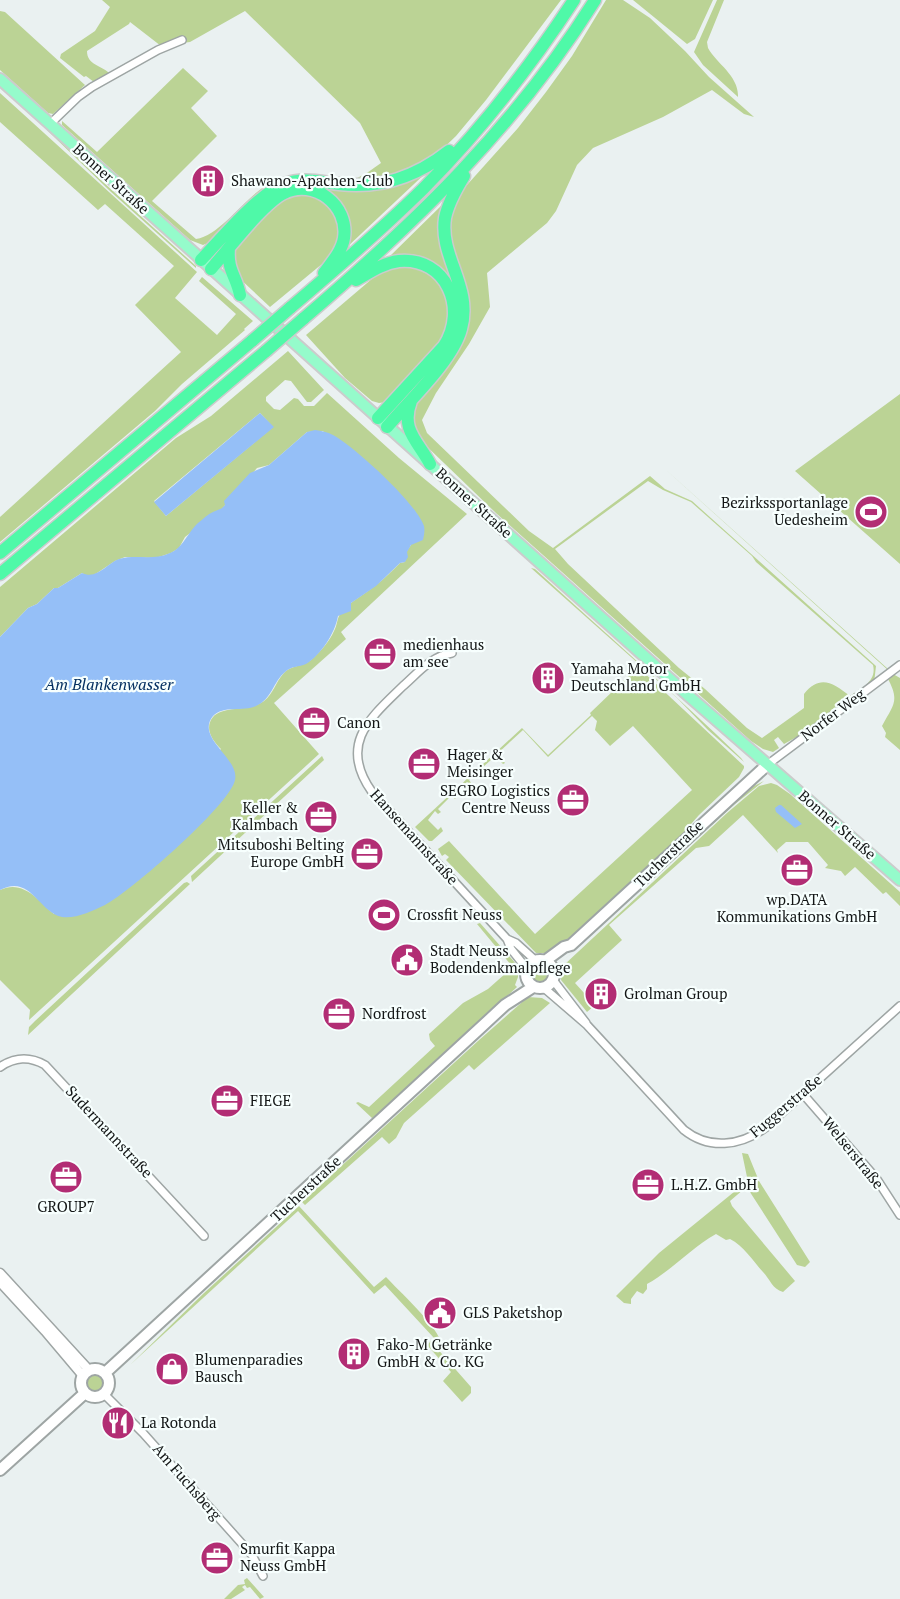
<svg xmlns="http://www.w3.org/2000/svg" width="900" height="1599" viewBox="0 0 900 1599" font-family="'PT Serif',serif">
  <rect width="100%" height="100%" fill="#eaf1f1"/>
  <!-- green -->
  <path fill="#bbd395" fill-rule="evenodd" d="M102,0H561L486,100L456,136L429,162L405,174L379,181L353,183L304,177L282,181L252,200L210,242L203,245L190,240L62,125V121L97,152L183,68L208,91L191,108L217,136L152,201L196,239C224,234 247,192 276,180C295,171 315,175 335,178C340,178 349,181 354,179C362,177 374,168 381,163L360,123L245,11L190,42L161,46L130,22L129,24L87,51C87,65 101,65 109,73L94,82L86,76L84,77L60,58L61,54L95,31L110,7Z
    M606,0H623L650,18L685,51L709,77L754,117L744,114L712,90L663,117L593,148L577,165L556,211L547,223L487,273L490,307L469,344L436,393L422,420L427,433L529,531L553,548L650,476L665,489L692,501L876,666L874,683L804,733L784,744L778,737L774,740L779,748L773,752L763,749L751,741L497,514L418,438C416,435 412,429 411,426C408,402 446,363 460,346L449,216L458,195L518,128L546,92L572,56ZM648,481L663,490L691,502L752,556L756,562L873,665C877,681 862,688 850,696C833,683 820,674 804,694V708L762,738L747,728L705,689L679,668L568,564L555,549Z
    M633,0H713L695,39L687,44Z
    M717,0H724L707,42L708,48C717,64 739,76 738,97L703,65L694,52Z
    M0,11L5,12L85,85L53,114L48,113L0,70Z
    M0,93L197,272L175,298L217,335L236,314L199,281L202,277L253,321L244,329L245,330L182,384L155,411L0,542V517L181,352L135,305L174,266L105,204L98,210L0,122Z
    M48,129L103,182L196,266V268L110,191L47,130Z
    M430,169L345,249C348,238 349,228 346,217C338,190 303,179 280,193C262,204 235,237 222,254L218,257L215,254L268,199L287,187L307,183L352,188L381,187L403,182Z
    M311,194L335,209L342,236L328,259L270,307L237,276L233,251L270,209L292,195Z
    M447,200C428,254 477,288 454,339C442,366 415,388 396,409L393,408C425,374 483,328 446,279C431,260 409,257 387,259Z
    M393,267H414L433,277L447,296L450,317L440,345L386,402L379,403L372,401L345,378L306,335L380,272Z
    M288,351L324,390L311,402H307L291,381L285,380L266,397V401L274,409L280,410L294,398L298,399L304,406H314L327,393L399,458L467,514L341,632L346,639L274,703L319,754L29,1020L30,1010L0,980V890C23,879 38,900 54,914L221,749C212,740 204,728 213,717C223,705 250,712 264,701C273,694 276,682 283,674C290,665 302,667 311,660C319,653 330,641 334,631C337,626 337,619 340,614C350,601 364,595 376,585C384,579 392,571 400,563L405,562L406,552L411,545L323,431L307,432L269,465L257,468L221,510L185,537L179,548L171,553L156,558L125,557L115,561L94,575L87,576L82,573L58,588H54L37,604L28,608L0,637V587L176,438L211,416ZM260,413L273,427L166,516L154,501Z
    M900,394V564L795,471Z
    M665,469L888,669L900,661V664L889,671Z
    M531,568L535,569C604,632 674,693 741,758L744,762L708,730L677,698Z
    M638,667L744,766V768L739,777L699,815L676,841L555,952L553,950L546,953H536L446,860L449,857L445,854L442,856L438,849L449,841L535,934L692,790L633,726L610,746L595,730L597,721L592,716L548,757L523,730L497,754L505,763L503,764L497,758L494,761L492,759L483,767L486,771L484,772L481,769L469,780L472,784L471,785L467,782L453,794L456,798L455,799L451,796L438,809L441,812L438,814L435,811L428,820L438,830L441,827L443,831L432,841H429L415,827L522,728L548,755L591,715L590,713Z
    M900,669L893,674L900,678V750L885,737L886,733L882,726C894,704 900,701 887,677Z
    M322,756L324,760L192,882L191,876Z
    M764,781L735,804L563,961L734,803L752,787Z
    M771,783L777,785L790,794L900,892V906L886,892L883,894L855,867L845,876L841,871L825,868L828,865L808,842H786L777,850L778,853L743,815L709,846L696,848L609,925L622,940L575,983L595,1005L587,1012L561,980L562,968L564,965L727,813L759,786Z
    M187,882L190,884L28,1035L29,1027L35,1021L184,883Z
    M480,923L518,966V977L515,985L517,987L377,1117L372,1118L356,1103L358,1102L369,1107L435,1046L430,1040L429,1034L463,1003L488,989L506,973L511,965L477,924Z
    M529 974a10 10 0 1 1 20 0a10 10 0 1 1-20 0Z
    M524,995L525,997L483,1033L183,1310V1308L493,1022Z
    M528,997L542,998L550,1003L474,1070L469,1065L404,1123L396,1138L389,1144L382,1137L305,1205L302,1202L478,1041Z
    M742,1153L748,1154L759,1181L810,1262L805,1267L797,1265L748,1189H744L730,1201L732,1206L795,1281L783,1292C772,1289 770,1279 763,1272C753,1261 743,1245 730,1239L726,1240L716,1234C691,1248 671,1271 647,1284V1289L643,1294L637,1291L631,1299V1304L624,1303L616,1296L659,1253L745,1183L747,1177Z
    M299,1206L374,1287L386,1277C399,1291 435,1324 440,1340L435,1346L471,1387V1393L462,1402L443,1381L451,1372L427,1345L434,1338L385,1285L374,1294L298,1211L130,1365L203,1294Z
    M85 1383a10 10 0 1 1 20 0a10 10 0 1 1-20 0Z
    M247,1578L264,1597L260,1599L250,1587L247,1588L245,1585L242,1587L245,1590L231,1599H224L238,1585L245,1584L244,1580Z"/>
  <!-- water -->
  <path fill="#95bff7" d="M260,413L274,427L166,516L154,502Z
    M315,430C322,431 327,432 333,435C354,446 417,504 424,526C425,531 424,535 423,540L411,545L407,552L408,557L405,562L400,563L376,586L351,603V611L338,616C335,633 321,655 306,664C299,667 291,666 285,672C273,682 272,699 256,706C243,712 223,705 213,716C195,738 240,758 235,780C230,805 130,892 105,905C92,911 76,919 62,917C38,912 31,874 0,890V637L28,608L37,604L54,588H58L82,573C97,580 106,564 119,559C136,554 153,561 170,553C183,548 188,532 198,523C203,519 208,514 213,512C219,509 221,510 225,505L224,501L250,473L269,465L307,432Z
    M779,805H781L802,824L795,828L776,812L775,808Z"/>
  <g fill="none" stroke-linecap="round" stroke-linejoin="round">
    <!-- minor casing -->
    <g stroke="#9ea5a4" stroke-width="10">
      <path id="minor" d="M50,124L78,97L92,87L158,50L182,40
        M452,653C430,657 419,672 403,686C370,718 338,744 372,792L507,939L511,949L527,969
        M767,765L900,665
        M507,939L516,943L536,961
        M553,980L586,1023
        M544,988L587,1025L684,1130C709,1150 740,1146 765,1128L900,1006
        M0,1067C15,1057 29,1056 45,1065L204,1236
        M803,1094L876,1178L900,1215
        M104,1394L143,1433L252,1555L263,1576"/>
    </g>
    <!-- tertiary casing -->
    <g stroke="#9ea5a4" stroke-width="11">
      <path id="tertiary" d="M0,1273L89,1370
        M0,1282L45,1331L83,1376"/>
    </g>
    <!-- secondary casing -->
    <g stroke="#9ea5a4" stroke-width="14">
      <path id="secondary" d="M526 974a14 14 0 1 1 28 0a14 14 0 1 1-28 0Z
        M545,961L564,947L571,945L767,765
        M81 1383a14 14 0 1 1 28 0a14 14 0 1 1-28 0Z
        M105,1373L478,1030L505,1005L533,987
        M0,1470L85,1393"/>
    </g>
    <!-- primary casing -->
    <g stroke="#cbcccc" stroke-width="14">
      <path id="primary" d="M0,79L690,697L900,880"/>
    </g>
    <!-- motorway casing -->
    <g stroke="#cbcccc" stroke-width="15">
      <path id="motorway" d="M229,248C227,271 236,275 240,295
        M201,260C221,239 258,194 285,184C302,177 321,182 339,184C381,189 416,177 449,151
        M211,269C228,250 263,203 284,193C314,178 349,205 344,238C342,251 332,262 324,273
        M356,280C370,272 383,263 399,261C447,257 468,309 444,346L378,418
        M290,308C336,269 380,231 423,189C480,131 530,67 574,0
        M303,319C414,224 517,125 595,0
        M411,401C400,430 418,441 430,464
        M387,427C409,401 453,360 461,329C473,287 439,257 445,218C448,203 456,189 464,176
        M0,553L253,340
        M0,574L266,351"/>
    </g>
    <!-- minor -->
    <use href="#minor" stroke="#fff" stroke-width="7"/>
    <!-- tertiary -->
    <use href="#tertiary" stroke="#fff" stroke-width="8"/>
    <!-- secondary -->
    <use href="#secondary" stroke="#fff" stroke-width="10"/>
    <!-- primary -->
    <use href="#primary" stroke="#95fbcb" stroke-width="10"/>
    <!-- motorway -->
    <use href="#motorway" stroke="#4ff9a8" stroke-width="12"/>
    <!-- motorway-bridge casing -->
    <g stroke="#cbcccc" stroke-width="15" stroke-linecap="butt">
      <path id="motorway-bridge" d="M253,340L290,308
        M266,351L303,319"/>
    </g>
    <!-- motorway-bridge -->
    <use href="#motorway-bridge" stroke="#4ff9a8" stroke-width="12"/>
  </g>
  <!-- icons -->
  <defs>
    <g id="building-disc" transform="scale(1.725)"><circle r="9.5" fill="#b22d74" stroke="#f7fffe"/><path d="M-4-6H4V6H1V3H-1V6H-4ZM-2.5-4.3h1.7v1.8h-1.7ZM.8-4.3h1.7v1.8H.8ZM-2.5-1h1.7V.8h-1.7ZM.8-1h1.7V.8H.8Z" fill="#fff"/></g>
    <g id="stadium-disc" transform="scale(1.725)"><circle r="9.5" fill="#b22d74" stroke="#f7fffe"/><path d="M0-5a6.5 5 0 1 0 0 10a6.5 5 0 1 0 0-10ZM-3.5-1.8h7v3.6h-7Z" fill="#fff"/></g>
    <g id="office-disc" transform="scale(1.725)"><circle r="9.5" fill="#b22d74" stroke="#f7fffe"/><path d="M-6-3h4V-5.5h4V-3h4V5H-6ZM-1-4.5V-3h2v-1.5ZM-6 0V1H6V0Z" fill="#fff"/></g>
    <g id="civic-disc" transform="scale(1.725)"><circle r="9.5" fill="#b22d74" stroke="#f7fffe"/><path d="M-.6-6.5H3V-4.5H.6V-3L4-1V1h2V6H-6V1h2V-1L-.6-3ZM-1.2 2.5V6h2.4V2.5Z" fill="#fff"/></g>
    <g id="shop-disc" transform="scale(1.725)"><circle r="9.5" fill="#b22d74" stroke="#f7fffe"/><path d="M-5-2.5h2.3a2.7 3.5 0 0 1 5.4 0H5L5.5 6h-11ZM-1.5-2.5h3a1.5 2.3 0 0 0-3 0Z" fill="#fff"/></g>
    <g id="restaurant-disc" transform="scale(1.725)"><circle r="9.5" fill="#b22d74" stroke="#f7fffe"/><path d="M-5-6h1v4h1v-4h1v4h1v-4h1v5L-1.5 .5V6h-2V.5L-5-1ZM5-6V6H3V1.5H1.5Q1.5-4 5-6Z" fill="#fff"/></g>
  </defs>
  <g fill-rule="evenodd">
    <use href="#building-disc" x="208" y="181"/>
    <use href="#stadium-disc" x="871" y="512"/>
    <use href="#office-disc" x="380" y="654"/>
    <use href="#building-disc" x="548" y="678"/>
    <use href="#office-disc" x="314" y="723"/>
    <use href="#office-disc" x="424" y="764"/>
    <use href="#office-disc" x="573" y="800"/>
    <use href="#office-disc" x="321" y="817"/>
    <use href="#office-disc" x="367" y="854"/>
    <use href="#office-disc" x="797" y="870"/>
    <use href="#stadium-disc" x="384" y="915"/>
    <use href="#civic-disc" x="407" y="960"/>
    <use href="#building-disc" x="601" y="994"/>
    <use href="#office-disc" x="339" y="1014"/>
    <use href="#office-disc" x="227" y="1101"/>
    <use href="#office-disc" x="66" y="1177"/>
    <use href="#office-disc" x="648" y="1185"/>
    <use href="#civic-disc" x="440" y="1313"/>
    <use href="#building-disc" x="354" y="1354"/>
    <use href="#shop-disc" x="172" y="1369"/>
    <use href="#restaurant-disc" x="118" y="1423"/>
    <use href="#office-disc" x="217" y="1558"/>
  </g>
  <g text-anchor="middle" stroke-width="4.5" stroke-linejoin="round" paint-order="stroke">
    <!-- street labels -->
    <g font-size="15" fill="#131616" stroke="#f7fffe">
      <text transform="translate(111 179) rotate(42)" y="5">Bonner Straße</text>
      <text transform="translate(474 503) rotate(42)" y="5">Bonner Straße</text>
      <text transform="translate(833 715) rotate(-37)" y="5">Norfer Weg</text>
      <text transform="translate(837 825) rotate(41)" y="5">Bonner Straße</text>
      <text transform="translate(414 837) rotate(48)" y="5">Hansemannstraße</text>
      <text transform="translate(669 854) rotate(-44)" y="5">Tucherstraße</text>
      <text transform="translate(786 1106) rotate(-40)" y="5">Fuggerstraße</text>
      <text transform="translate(109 1132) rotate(47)" y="5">Sudermannstraße</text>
      <text transform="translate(853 1153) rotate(51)" y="5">Welserstraße</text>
      <text transform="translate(306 1189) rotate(-43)" y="5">Tucherstraße</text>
      <text transform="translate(187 1482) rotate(49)" y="5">Am Fuchsberg</text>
    </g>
    <!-- poi labels -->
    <g font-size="15" fill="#131616" stroke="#f7fffe" text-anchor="start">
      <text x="231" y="186">Shawano-Apachen-Club</text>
      <text x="848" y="508" text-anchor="end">Bezirkssportanlage<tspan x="848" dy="17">Uedesheim</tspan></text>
      <text x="403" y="650">medienhaus<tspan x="403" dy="17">am see</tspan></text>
      <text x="571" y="674">Yamaha Motor<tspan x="571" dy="17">Deutschland GmbH</tspan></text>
      <text x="337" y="728">Canon</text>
      <text x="447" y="760">Hager &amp;<tspan x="447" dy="17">Meisinger</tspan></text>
      <text x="550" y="796" text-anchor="end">SEGRO Logistics<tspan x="550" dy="17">Centre Neuss</tspan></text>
      <text x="298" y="813" text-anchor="end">Keller &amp;<tspan x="298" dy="17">Kalmbach</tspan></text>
      <text x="344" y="850" text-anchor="end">Mitsuboshi Belting<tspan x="344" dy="17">Europe GmbH</tspan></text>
      <text x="797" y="905" text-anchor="middle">wp.DATA<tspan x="797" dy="17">Kommunikations GmbH</tspan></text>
      <text x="407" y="920">Crossfit Neuss</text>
      <text x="430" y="956">Stadt Neuss<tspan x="430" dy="17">Bodendenkmalpflege</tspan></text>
      <text x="624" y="999">Grolman Group</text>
      <text x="362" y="1019">Nordfrost</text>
      <text x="250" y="1106">FIEGE</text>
      <text x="671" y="1190">L.H.Z. GmbH</text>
      <text x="66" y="1212" text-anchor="middle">GROUP7</text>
      <text x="463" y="1318">GLS Paketshop</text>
      <text x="377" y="1350">Fako-M Getränke<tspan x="377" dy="17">GmbH &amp; Co. KG</tspan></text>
      <text x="195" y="1365">Blumenparadies<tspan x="195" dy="17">Bausch</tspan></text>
      <text x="141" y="1428">La Rotonda</text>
      <text x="240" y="1554">Smurfit Kappa<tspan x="240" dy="17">Neuss GmbH</tspan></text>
    </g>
    <!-- water labels -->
    <g font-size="16" font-style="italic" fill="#053061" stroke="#f7fffe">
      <text x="109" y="690">Am Blankenwasser</text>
    </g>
  </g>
</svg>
